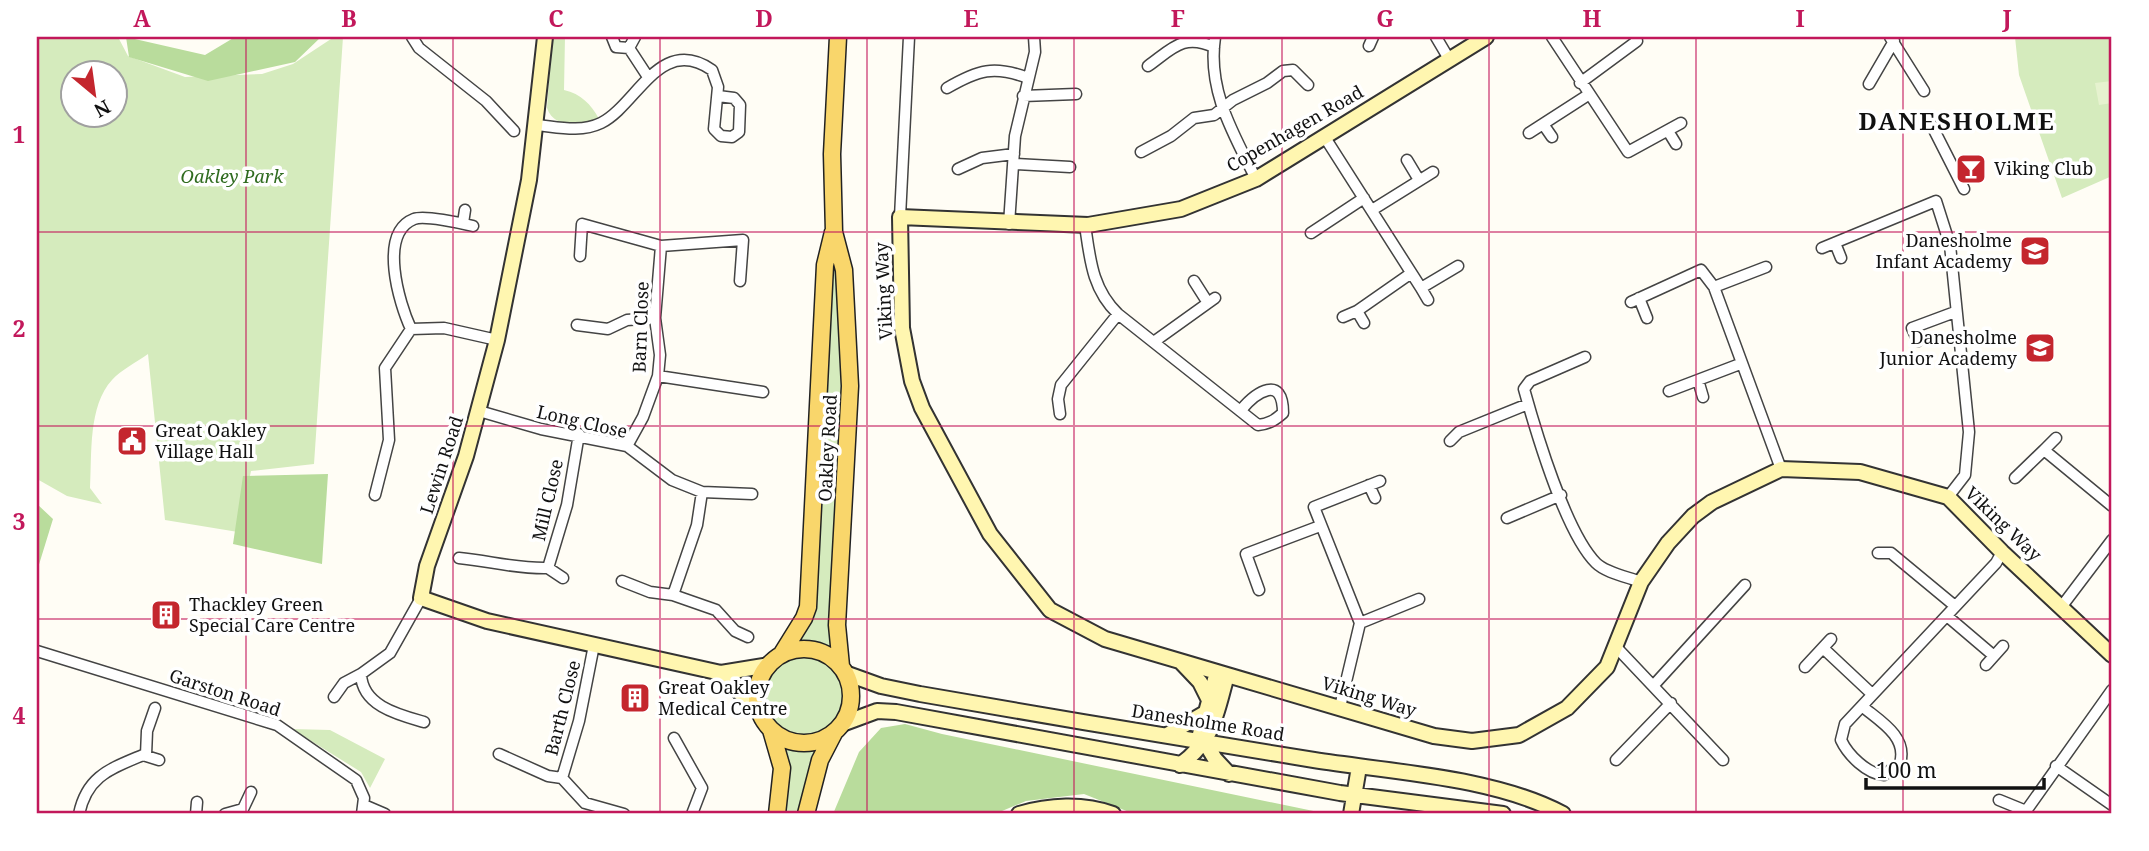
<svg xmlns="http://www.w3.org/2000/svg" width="2149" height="851" viewBox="0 0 2149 851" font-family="'Noto Serif',serif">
  <rect width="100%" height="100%" fill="#fffdf5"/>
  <!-- green -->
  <path fill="#d5ebbd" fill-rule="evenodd" d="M37,37H118L128,56L185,77L262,74L293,64L334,37H343L314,464L251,471L238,532L165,520L148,354C137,362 121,370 112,380C88,406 92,454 90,488L102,504L67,496L37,479ZM74,74H116V116H74Z
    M552,37H565L564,90C581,94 591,104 599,119C582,126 554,129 547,108Z
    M2015,37H2112V176L2062,198L2019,75Z
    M835,248L843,334V407L831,648L799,644L815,612Z
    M764 697a40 40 0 1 1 80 0a40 40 0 1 1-80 0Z
    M292,729L330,730L385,759L370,788L361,772Z
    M783,746L805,752L817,748L798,814H783Z"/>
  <!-- forest -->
  <path fill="#b9dc9c" d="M126,37L205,55L235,37H321L295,62L208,81L129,57Z
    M328,474L322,564L233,544L243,476Z
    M37,504L53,519L37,571Z
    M905,724L942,734L1328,814H1134L1084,794L1026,801L995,814H833L859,752L881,728Z"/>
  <!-- pitch -->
  <path fill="#e6f2cf" d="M2112,81V103L2099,105L2095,83Z"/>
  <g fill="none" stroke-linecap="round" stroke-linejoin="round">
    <!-- street casing -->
    <g stroke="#444" stroke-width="13">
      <path id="street" d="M412,37L419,48L486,101L514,131
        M612,37L616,47L629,48
        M1215,37C1207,90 1233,133 1256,179
        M1436,37L1449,59
        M1552,37L1628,152L1681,123
        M1890,37L1924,91
        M1369,46L1373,37
        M629,48L648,77
        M629,48L635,37
        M1148,66C1172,49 1183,33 1214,47
        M1580,83L1637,41
        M1869,84L1894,41
        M947,88C978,70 994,65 1028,78
        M1023,96L1076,94
        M1543,124L1552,137
        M1931,124L1964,189
        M536,125C558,127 580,133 601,123C637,105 660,34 712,70L718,87L714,129L721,136L732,137L739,132L740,105L734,98L718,96
        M1668,131L1676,144
        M1529,133L1588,95
        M1324,136L1421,288L1458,266
        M1141,152L1171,136L1194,118L1214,115L1233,100L1267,83L1283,71L1293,70L1308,85
        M1407,160L1419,180
        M1014,164L1070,167
        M958,169L982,158L1014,154
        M1372,210L1433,172
        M900,217L909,37
        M463,223L465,210
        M1009,224L1015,136L1035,52L1034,37
        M1085,225C1090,259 1092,289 1118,314L1258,425C1269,424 1275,420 1283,413C1283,374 1256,392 1241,410
        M1311,233L1364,198
        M1835,243L1841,258
        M1822,248L1936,201L1950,245L1969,432L1965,475L1948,497
        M580,256L582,224L661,246L743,240L740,281
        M1194,281L1208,303
        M1714,287L1766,267
        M1421,288L1428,300
        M1639,298L1647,318
        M1631,302L1701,270L1714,287L1781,469
        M1357,311L1364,323
        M1343,317L1357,311L1410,274
        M577,325L608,329L627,320L655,318
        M411,329L444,328L497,340
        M1155,341L1215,298
        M1918,341L1912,328L1955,312
        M1585,357L1530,381L1524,389C1536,432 1566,533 1596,563C1606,573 1628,577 1641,582
        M658,376L763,392
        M1698,380L1703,397
        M1669,391L1740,364
        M479,411L541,429L627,446L672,480L702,492L752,494
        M1060,414L1058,399L1061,385L1118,314
        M1450,441L1459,432L1528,404
        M627,446L643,417L658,376L660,355L655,318L661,246
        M2044,450L2056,438
        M2015,478L2044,450L2112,506
        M1369,485L1375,498
        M375,495L389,440L385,368L411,329C399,303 378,233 414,219C424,215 461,223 473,226
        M1507,518L1561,495
        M1878,553H1891L1955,606
        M459,558C490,561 517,569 548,568L567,505L579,434
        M548,568L563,578
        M622,581L650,592L673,595L697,525L702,492
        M1259,590L1246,554L1320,526
        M673,595L716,610L735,631L748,637
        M421,598L390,653L361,674C362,706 399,715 424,722
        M2062,606L2112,540
        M1947,616L1994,656
        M1360,623L1419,599
        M594,645L579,721L562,778L585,803L624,814
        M1617,648L1723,760
        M1823,648L1872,694
        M37,651L277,725L356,780L364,798L362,814
        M1986,665L2003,646
        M1805,667L1831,639
        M1653,686L1745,585
        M334,697L344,683L361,674
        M1340,707L1360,623L1314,507L1380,481
        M1863,707C1880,721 1908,737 1900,763L1884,775C1867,774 1848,755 1841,740L1845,724L1996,563L2002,552
        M674,738L702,788L692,814
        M499,754L548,776L562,778
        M146,755L147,731L155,708
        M1616,760L1671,703
        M2056,766L2112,805
        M1999,800L2026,811L2112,690
        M364,805L385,814
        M79,814C87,776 110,769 143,755L159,760
        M196,814L197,802
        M225,814L243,809L251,792"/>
    </g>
    <!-- secondary casing -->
    <g stroke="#333" stroke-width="18">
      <path id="secondary" d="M545,37L529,180L497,340L466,456L427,566L421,598L487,621L721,673L769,665
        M1486,37L1256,179L1181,209L1088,225L900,217L902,328L912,381L922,408L990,534L1050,610L1105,639L1434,736L1472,741L1519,735L1567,708L1607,667L1641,582L1668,543L1693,516L1712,502L1781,469L1860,472L1948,497L2002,552L2112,655
        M1181,662L1200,682L1209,700
        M1217,672L1200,734L1215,759L1229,774
        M721,673L760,713
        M845,673L881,686L920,694C1051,717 1183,739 1314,760C1391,772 1494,777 1563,814
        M842,724L877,711L896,712L1340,793L1503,814
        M1167,735L1205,713
        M1180,765C1214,740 1216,714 1227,675
        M1019,814C1049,805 1083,803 1113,814
        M1351,814L1359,767"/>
    </g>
    <!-- primary casing -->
    <g stroke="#222" stroke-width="19">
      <path id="primary" d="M838,37L832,154L834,232L844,270L850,386L837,625L841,666
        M757 696a47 47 0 1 1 94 0a47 47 0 1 1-94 0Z
        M781,655L804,618L808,607L825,265L833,232
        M771,730L782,768L777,814
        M806,814L820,760L834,733"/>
    </g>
    <!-- street -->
    <use href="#street" stroke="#fff" stroke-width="10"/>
    <!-- secondary -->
    <use href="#secondary" stroke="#fff6b0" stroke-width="14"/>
    <!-- primary -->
    <use href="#primary" stroke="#f9d66b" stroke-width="16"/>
  </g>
  <!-- grid -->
  <path fill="none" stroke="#c2185b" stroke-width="2" stroke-opacity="0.55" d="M246,37V814M453,37V814M660,37V814M867,37V814M1074,37V814M1282,37V814M1489,37V814M1696,37V814M1903,37V814M37,232H2112M37,426H2112M37,619H2112"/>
  <!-- icons -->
  <defs>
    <g id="bar-square" transform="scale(1.575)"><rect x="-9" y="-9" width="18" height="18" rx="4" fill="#c4262e" stroke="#fff"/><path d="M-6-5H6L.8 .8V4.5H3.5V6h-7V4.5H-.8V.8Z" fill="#fff"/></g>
    <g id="school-square" transform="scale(1.575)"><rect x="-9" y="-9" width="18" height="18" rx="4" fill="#c4262e" stroke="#fff"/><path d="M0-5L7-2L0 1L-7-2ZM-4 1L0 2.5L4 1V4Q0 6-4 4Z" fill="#fff"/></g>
    <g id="civic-square" transform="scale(1.575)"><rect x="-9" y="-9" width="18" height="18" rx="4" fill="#c4262e" stroke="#fff"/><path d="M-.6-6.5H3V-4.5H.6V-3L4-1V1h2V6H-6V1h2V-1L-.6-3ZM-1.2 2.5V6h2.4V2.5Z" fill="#fff"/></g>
    <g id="building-square" transform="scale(1.575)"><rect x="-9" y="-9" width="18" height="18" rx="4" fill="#c4262e" stroke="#fff"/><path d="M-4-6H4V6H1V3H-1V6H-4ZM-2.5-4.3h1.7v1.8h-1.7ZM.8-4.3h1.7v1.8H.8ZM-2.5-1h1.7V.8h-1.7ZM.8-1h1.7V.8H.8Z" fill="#fff"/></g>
  </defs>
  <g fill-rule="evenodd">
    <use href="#bar-square" x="1971" y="169"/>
    <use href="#school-square" x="2035" y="251"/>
    <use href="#school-square" x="2040" y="348"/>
    <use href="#civic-square" x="132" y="441"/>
    <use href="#building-square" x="166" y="615"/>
    <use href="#building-square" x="635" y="698"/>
  </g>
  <g text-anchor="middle" stroke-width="7" stroke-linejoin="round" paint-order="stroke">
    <!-- street labels -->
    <g font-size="18" fill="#111" stroke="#fff">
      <text transform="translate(1295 129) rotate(-30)" y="6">Copenhagen Road</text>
      <text transform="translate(884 291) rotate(-93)" y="6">Viking Way</text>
      <text transform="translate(641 327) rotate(-88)" y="6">Barn Close</text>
      <text transform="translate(582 422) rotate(13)" y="6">Long Close</text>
      <text transform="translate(828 448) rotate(-87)" y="6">Oakley Road</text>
      <text transform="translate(442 465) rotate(-72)" y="6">Lewin Road</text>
      <text transform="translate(548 500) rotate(-77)" y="6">Mill Close</text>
      <text transform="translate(2003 524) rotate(44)" y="6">Viking Way</text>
      <text transform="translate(225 693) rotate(18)" y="6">Garston Road</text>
      <text transform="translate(1369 697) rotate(17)" y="6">Viking Way</text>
      <text transform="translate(563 708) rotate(-76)" y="6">Barth Close</text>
      <text transform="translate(1208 723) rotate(9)" y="6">Danesholme Road</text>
    </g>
    <!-- poi labels -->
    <g font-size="18" fill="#111" stroke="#fff" text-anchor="start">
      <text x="1994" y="175">Viking Club</text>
      <text x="2012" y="247" text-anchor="end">Danesholme<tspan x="2012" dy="21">Infant Academy</tspan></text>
      <text x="2017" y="344" text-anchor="end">Danesholme<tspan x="2017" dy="21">Junior Academy</tspan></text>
      <text x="155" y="437">Great Oakley<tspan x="155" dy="21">Village Hall</tspan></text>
      <text x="189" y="611">Thackley Green<tspan x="189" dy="21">Special Care Centre</tspan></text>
      <text x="658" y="694">Great Oakley<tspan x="658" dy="21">Medical Centre</tspan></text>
    </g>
    <!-- park labels -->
    <g font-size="18" font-style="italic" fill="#2f6b1f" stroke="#fff">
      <text x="232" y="183">Oakley Park</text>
    </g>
    <!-- district labels -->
    <g font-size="24" font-weight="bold" letter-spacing="2" fill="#111" stroke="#fff">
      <text x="1957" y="130">DANESHOLME</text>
    </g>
  </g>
  <!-- border -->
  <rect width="2149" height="851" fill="none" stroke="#ffffff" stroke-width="77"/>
  <!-- north arrow -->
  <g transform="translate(94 94) rotate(151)"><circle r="33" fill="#ffffff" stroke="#a0a0a0" stroke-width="2"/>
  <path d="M0-5L12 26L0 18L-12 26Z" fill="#c4262e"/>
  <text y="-10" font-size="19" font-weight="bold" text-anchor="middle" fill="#111111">N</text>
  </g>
  <!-- scale -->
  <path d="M1866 778v10h178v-10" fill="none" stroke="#111111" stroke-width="3.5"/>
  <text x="1876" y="778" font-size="21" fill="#111111" stroke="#ffffff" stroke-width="5" paint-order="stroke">100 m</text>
  <rect x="38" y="38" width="2072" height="774" fill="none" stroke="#c2185b" stroke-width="2.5"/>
  <g font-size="23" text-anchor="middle" font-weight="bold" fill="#c2185b">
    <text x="142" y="27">A</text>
    <text x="349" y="27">B</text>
    <text x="556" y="27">C</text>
    <text x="764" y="27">D</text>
    <text x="971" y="27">E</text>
    <text x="1178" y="27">F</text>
    <text x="1385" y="27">G</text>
    <text x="1592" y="27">H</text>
    <text x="1800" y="27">I</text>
    <text x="2007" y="27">J</text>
    <text x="19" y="143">1</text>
    <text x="19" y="337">2</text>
    <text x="19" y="530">3</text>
    <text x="19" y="724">4</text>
  </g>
</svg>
